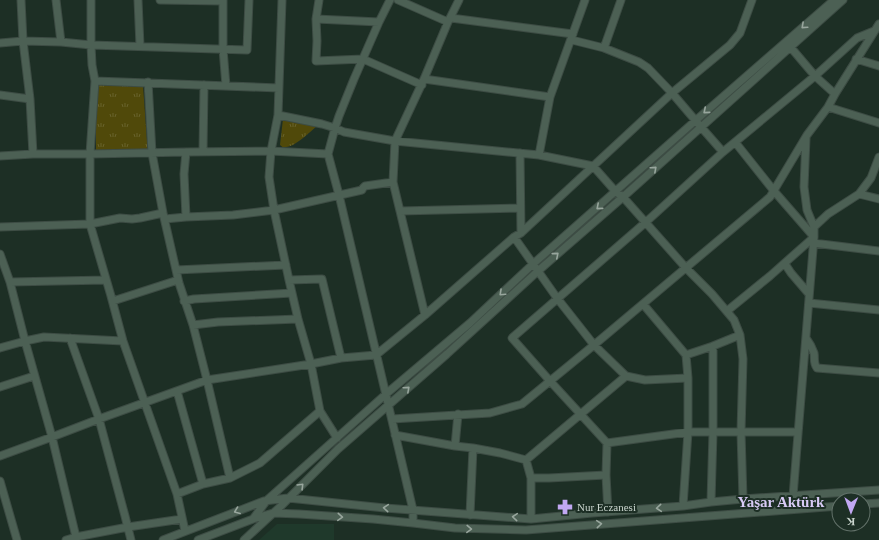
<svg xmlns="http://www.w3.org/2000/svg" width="879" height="540" viewBox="0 0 879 540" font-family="'Times New Roman',serif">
  <defs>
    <pattern id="grass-tufts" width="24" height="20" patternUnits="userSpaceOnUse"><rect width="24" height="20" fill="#50490a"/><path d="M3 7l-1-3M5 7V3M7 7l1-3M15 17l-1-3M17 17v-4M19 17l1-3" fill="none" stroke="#68622c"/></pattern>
  </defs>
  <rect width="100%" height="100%" fill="#1d2f25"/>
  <!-- built -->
  <path fill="#1f392b" d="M277,524H334V540H259Z"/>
  <!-- grass -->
  <path fill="url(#grass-tufts)" d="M96,84L143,86L148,155L96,156Z
    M283,119L318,125C311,131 295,147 286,147C282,148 283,147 280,145Z"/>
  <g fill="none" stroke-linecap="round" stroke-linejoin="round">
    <!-- minor casing -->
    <g stroke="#3d4c44" stroke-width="9">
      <path id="minor" d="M21,0L23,41L30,99L33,154
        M56,0L61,42
        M91,0V45L92,65L95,81L90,154V224L111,296L123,341L177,494L185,531
        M138,0L140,46
        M160,0L223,1
        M223,0V49L226,86
        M282,0L278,115L271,151L269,177L274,210L289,280L298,319L311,364L320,411L337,438
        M319,0L316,19L317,41L316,61L363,59L422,85
        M390,0L379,22L354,79L339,116L335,128L328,154L339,195L413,510V523
        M398,0L448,22
        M451,18L573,34
        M316,19L379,22
        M572,40L604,48L639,62L648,68L672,93L701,127L723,152
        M0,43L23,41L61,42L91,45L247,50L249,0
        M787,43L815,76L835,94
        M604,48L621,0
        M856,59L879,66
        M424,79L550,97
        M95,81L279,88
        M148,82L152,153L163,213L179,283L193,325L207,380L230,478
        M0,95L30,99
        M828,107L879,123
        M278,115L322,124L335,128L344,132L395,141L539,155L593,166L616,192L623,197L686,268L712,294L734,320L740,335L743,359L741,432L743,499
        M186,152L184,174L186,217
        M203,152L204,85
        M520,153L521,233
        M539,155L550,97L585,0
        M0,156L33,154H90L186,152L271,151L328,154
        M859,194L879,199
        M400,211L520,208
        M165,219L186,217L233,215L274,210L362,190L363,188L365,186L393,182
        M0,227L90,224L120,218L132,219L140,218L163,213
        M814,227L828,214L859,194L871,178L879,157
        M514,237L557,298L594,345L626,376L645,380L688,378
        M813,243L879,251
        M0,254L10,282L25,341L0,348
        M785,264L791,273L809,294
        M176,270L286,265
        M289,280L322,279L341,358
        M10,282L106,280
        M113,301L178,280
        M184,301L194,299L292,293
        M809,303L879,310
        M643,304L686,355L688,378V432L683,506
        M727,311L770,276L814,237L774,191L735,142
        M425,315L393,182L395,141L424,79L448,22L459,0
        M193,325L218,322L298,319
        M70,338L99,419L125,516L131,540
        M806,338C809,342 812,347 814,353C815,358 813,363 817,368L879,373
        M686,355L713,346L740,335
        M0,387L34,376
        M177,391L203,484
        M392,419L490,413L522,404L594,345L770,197L807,135L828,107L835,94L879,24
        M798,432H688L607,443L550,381L512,338L646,222L723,152L815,76L857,38L874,31
        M395,435L455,446L473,448L500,453L526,460L626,376
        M607,443L606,475L608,512
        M455,446L458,414
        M0,456L52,437L99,419L207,380L311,364L341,358L376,355L425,315L514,237L521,233L672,93L730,45L740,33L752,0
        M526,460L531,478V519
        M531,478H549L606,475
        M0,481L17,540
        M177,494L203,484L230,478L260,463L320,411
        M711,502L713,432V346
        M863,504L879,503
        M793,509V496L814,237V227L807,210L804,187L806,138
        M470,515L473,448
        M253,519L267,500L386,394L470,323L533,264L695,121L834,0
        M76,537L52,437L25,341L44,337L123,341
        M66,540L76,537L128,527L182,519
        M163,540L264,501L288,498L385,508L531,519L592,513L683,506L711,502L743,499L879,490
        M198,540L253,519L273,513L299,514L373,519L413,523L455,528L526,530L839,506
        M244,540L281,506L338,449L447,354L538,271L623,197L843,0"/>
    </g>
    <!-- minor -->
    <use href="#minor" stroke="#4c6054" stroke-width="7"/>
  </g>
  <!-- one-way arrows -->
  <defs><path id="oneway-chevron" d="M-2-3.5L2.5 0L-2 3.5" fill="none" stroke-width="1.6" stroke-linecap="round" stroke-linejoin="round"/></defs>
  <g stroke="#98a69d">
    <use href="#oneway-chevron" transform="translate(804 26) rotate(138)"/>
    <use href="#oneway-chevron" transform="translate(706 111) rotate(140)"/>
    <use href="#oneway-chevron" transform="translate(654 169) rotate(-42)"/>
    <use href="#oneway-chevron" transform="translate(599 207) rotate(139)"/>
    <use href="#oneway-chevron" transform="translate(556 255) rotate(-41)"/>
    <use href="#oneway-chevron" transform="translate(502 293) rotate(137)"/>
    <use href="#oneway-chevron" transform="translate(407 389) rotate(-42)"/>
    <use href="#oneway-chevron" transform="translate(301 486) rotate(-45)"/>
    <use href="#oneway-chevron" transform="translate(386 508) rotate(-175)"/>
    <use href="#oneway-chevron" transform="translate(659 508) rotate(175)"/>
    <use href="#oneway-chevron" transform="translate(237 511) rotate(159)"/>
    <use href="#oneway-chevron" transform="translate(340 517) rotate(4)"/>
    <use href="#oneway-chevron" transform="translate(515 517) rotate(-175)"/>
    <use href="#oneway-chevron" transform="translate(599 524) rotate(-5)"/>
    <use href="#oneway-chevron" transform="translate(469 529) rotate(2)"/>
  </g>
  <!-- icons -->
  <defs>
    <g id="pharmacy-bare" transform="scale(1.2)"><path d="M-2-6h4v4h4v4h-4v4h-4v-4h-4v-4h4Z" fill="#c2a8f3" stroke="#1d2f25" stroke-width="2.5" paint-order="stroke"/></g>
  </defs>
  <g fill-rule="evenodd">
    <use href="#pharmacy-bare" x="565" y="507"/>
  </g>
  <g text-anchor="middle" stroke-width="4" stroke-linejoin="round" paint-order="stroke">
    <!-- poi labels -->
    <g font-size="11" fill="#cad5ce" stroke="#1d2f25" text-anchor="start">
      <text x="577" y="511">Nur Eczanesi</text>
    </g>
    <!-- district labels -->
    <g font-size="15" font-weight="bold" fill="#d8cbf5" stroke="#1d2f25">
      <text x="781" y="507">Yaşar Aktürk</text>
    </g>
  </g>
  <!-- north arrow -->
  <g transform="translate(851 512) rotate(181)"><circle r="19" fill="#1d2f25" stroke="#627169"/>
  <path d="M0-3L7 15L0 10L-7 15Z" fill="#c2a8f3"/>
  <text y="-6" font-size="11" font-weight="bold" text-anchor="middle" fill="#cad5ce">K</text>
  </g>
</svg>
